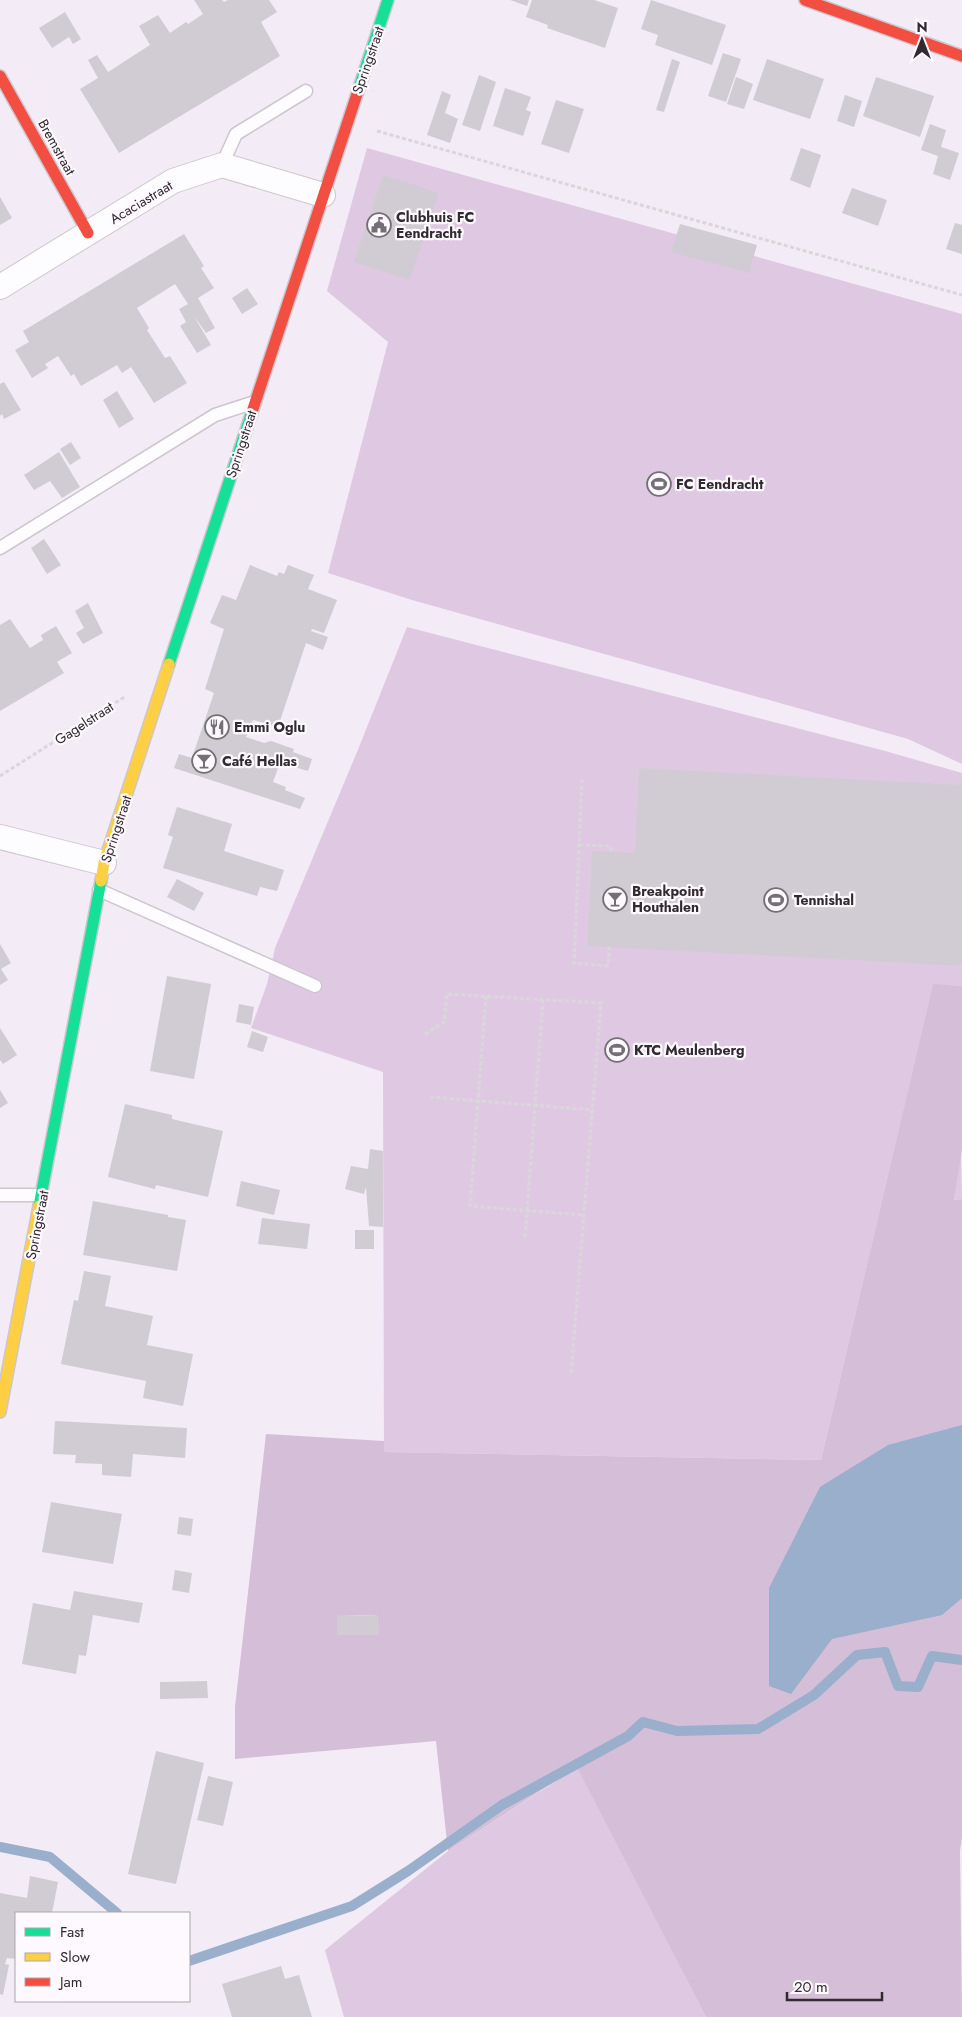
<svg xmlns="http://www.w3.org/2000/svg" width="962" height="2017" viewBox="0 0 962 2017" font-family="Jost,sans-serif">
  <rect width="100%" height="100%" fill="#f3ebf5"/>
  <!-- green -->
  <path fill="#dfc9e2" d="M367,148L962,314V764L908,739L412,600L328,573L388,342L327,291Z
    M407,627L885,751L962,773V986L933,985L821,1460L384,1452L383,1072L251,1028L267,984L275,948L357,752Z
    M961,1149L962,1199L954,1200Z
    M578,1767L706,2017H344L325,1950L448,1851Z"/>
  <!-- forest -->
  <path fill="#d5bed8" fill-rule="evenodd" d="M933,984L962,986V1149L954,1200L962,1199V1837L960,1851L962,2017H706L577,1767L448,1851L436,1741L235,1759V1707L266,1434L384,1441V1452L821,1460ZM378,1615V1635H337V1616Z"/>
  <!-- water -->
  <path fill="#99afcb" d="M962,1425V1598L942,1615L832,1639L791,1694L769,1686V1588L820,1487L888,1445Z"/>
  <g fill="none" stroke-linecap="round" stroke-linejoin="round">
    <!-- stream -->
    <path stroke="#99afcb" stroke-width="10" d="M0,1847L50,1857L117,1913
      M189,1961L352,1906L408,1871L502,1805L628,1736L643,1722L677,1731L758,1729L814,1695L857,1655L885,1652L898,1686L918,1687L932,1656L962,1660"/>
  </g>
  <!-- building -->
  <path fill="#d1ccd3" d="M194,0H222L224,2L228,0H269L277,12L261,22L280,56L119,153L80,89L98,78L88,60L97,55L108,72L150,45L139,26L158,15L170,33L186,22L188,24L203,14Z
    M510,0H529L527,6Z
    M532,0H594L618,8L605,48L547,28L548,25L526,17Z
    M651,0L726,25L712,65L655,45L658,35L641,29Z
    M65,12L81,39L73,44L69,37L52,48L39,28Z
    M723,53L741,59L726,102L708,96Z
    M672,59L680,62L664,112L656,110Z
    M767,59L824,79L810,119L753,100Z
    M479,75L496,82L480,131L462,125Z
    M736,77L753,84L744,109L727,104Z
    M876,77L934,96L920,137L863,116Z
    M505,88L531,97L526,110L531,112L523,136L493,126Z
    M442,91L451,95L445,113L458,119L450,143L427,135Z
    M845,95L862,101L854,127L837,121Z
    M556,100L584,109L569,153L541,144Z
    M930,124L946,130L941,147L959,153L950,180L933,174L938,156L921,150Z
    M801,148L821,155L810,188L790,180Z
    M383,175L439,193L410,280L354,262Z
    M852,188L887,200L878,226L842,213Z
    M0,197L12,218L0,225Z
    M955,223L962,225V254L946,249Z
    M680,224L757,245L749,273L671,252Z
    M184,234L204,266L201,268L214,288L198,298L215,328L206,333L194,316L211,345L197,353L180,326L186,322L179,309L188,304L175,284L137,308L149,328L147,330L165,358L170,356L187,383L154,403L131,367L122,373L117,365L81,386L74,374L71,376L58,356L45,364L48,368L32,378L15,350L29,342L23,331Z
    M247,288L258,304L242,314L232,298Z
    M4,382L21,410L4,419L2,414L0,416V384Z
    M117,391L134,419L119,428L103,400Z
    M71,442L81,458L70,465L60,449Z
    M59,452L80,487L62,498L50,481L34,490L24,475Z
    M44,539L61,565L47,574L31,548Z
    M250,565L277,576L279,572L284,574L288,565L314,575L308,589L337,600L324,633L312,629L311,631L328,637L323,650L306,643L278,727L253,720L246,737L264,743L271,741L294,749L293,752L312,759L308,771L280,763L273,782L286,787L285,790L305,798L300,809L174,768L179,754L192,758L214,693L205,689L224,629L210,623L222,595L236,600Z
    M88,603L103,633L83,644L76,633L84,628L75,611Z
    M10,619L30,648L43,640L41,635L56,626L72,653L57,662L64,673L0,711V625Z
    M639,768L962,785V966L587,946L592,851L635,853Z
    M177,807L232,824L224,851L284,870L277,891L260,887L257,896L163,868L173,837L168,835Z
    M177,879L204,893L194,911L167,897Z
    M0,944L11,963L1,969L8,980L0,985Z
    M167,976L211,984L194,1079L150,1071Z
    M239,1004L254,1007L251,1025L236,1022Z
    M0,1028L17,1055L3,1064L0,1060Z
    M252,1031L268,1037L263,1052L247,1047Z
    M0,1090L8,1103L0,1108Z
    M125,1104L172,1115V1119L223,1131L208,1197L156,1185L155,1189L108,1177Z
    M370,1149L383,1151V1227L369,1226L366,1187L364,1194L345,1189L351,1166L368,1169Z
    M241,1181L280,1190L274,1215L236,1206Z
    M93,1201L168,1215V1217L186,1220L177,1271L83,1255Z
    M262,1218L310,1224L307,1249L258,1244Z
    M355,1230H374V1249H355Z
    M84,1271L111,1276L105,1306L153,1316L147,1345L193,1354L183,1406L143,1398L146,1381L61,1364L74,1300L78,1301Z
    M55,1421L187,1428L185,1458L133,1454L131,1477L102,1475V1464L75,1463L76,1455L53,1454Z
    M51,1502L122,1514L113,1564L42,1552Z
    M179,1517L193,1519L191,1536L177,1534Z
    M175,1570L192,1573L189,1593L172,1590Z
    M74,1591L143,1603L139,1623L93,1615L86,1656L79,1655L76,1674L22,1664L33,1603L70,1610Z
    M378,1615L379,1635H337V1616Z
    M207,1681L208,1698L160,1699V1682Z
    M156,1751L204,1763L176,1884L128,1874Z
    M208,1776L233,1782L223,1826L197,1820Z
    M30,1876L58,1882L52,1913H16V1959L7,1958L5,1964L9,1965L3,1995L0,1994V1893L27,1898Z
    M281,1966L285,1979L299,1975L312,2017H232L222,1984Z"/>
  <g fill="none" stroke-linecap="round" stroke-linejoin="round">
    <!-- lane casing -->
    <g stroke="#cdc6ce" stroke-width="15">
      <path id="lane" d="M222,165L236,134L306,91
        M0,548L215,415L255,402
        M99,890L315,986
        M0,1195H42"/>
    </g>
    <!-- street casing -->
    <g stroke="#cdc6ce" stroke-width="26">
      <path id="street" d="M0,287L173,181L222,165L323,195
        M0,837L104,863"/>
    </g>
    <!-- fast casing -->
    <g stroke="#cdc6ce" stroke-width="14">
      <path id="fast" d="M359,88L388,0
        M169,664L252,412
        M39,1206L101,881"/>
    </g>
    <!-- slow casing -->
    <g stroke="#cdc6ce" stroke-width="14">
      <path id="slow" d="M101,881L104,863L169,664
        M0,1412L39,1206"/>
    </g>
    <!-- jam casing -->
    <g stroke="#cdc6ce" stroke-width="14">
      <path id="jam" d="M805,0L962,56
        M0,76L88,233
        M252,412L359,88"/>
    </g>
    <!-- path -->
    <path stroke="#dad7db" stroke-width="3" stroke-dasharray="4 2.5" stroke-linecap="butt" d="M377,131L962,295
      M0,776L126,696
      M582,779L574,963L608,966L609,947
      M579,845L611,846V852
      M486,996L470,1206L584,1215
      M425,1034L444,1022L447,994L601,1003L571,1374
      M430,1097L593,1110
      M525,1237L543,1000"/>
    <!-- lane -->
    <use href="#lane" stroke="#fdfcfe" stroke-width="12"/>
    <!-- street -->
    <use href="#street" stroke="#fdfcfe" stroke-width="24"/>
    <!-- fast -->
    <use href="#fast" stroke="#16e098" stroke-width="11"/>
    <!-- slow -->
    <use href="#slow" stroke="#ffcf43" stroke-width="11"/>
    <!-- jam -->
    <use href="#jam" stroke="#f24e42" stroke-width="11"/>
  </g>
  <!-- icons -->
  <defs>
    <g id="civic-ring" transform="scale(1.25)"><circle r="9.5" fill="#fef8ff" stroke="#756e76" stroke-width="1.5"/><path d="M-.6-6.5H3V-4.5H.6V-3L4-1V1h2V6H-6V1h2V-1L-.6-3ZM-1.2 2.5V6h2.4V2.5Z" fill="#756e76"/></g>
    <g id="stadium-ring" transform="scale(1.25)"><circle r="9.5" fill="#fef8ff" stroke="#756e76" stroke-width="1.5"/><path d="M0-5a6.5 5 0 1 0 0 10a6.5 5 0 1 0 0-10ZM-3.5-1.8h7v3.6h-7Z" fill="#756e76"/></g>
    <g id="restaurant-ring" transform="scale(1.25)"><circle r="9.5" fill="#fef8ff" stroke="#756e76" stroke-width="1.5"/><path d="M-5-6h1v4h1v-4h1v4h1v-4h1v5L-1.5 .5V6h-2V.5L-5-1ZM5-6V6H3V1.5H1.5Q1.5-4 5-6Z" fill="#756e76"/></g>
    <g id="bar-ring" transform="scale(1.25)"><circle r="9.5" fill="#fef8ff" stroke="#756e76" stroke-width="1.5"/><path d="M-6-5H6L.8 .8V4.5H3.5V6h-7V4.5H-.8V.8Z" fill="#756e76"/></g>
  </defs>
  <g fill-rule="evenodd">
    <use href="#civic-ring" x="379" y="225"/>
    <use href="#stadium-ring" x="659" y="484"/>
    <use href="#restaurant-ring" x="217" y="727"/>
    <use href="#bar-ring" x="204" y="761"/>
    <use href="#bar-ring" x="615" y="899"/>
    <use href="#stadium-ring" x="776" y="900"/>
    <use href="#stadium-ring" x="617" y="1050"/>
  </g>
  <g text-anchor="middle" stroke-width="4.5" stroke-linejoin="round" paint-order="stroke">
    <!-- street labels -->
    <g font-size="14" fill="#312b31" stroke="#fef8ff">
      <text transform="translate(368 60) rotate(-71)" y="5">Springstraat</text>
      <text transform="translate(57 147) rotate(61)" y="5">Bremstraat</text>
      <text transform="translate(141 202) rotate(-31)" y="5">Acaciastraat</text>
      <text transform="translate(241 444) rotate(-72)" y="5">Springstraat</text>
      <text transform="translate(84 723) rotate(-33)" y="5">Gagelstraat</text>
      <text transform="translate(116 829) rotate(-72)" y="5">Springstraat</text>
      <text transform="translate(37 1225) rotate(-79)" y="5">Springstraat</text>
    </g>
    <!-- poi labels -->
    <g font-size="14" font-weight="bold" fill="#312b31" stroke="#fef8ff" text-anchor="start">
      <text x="396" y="222">Clubhuis FC<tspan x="396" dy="16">Eendracht</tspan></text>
      <text x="676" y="489">FC Eendracht</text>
      <text x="234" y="732">Emmi Oglu</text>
      <text x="222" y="766">Café Hellas</text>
      <text x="632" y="896">Breakpoint<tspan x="632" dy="16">Houthalen</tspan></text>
      <text x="794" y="905">Tennishal</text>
      <text x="634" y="1055">KTC Meulenberg</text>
    </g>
  </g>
  <!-- legend -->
  <rect x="15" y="1912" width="175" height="90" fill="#fef8ff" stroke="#aca6ad"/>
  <rect x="25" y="1928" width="25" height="8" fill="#16e098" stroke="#aca6ad"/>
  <text x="60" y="1937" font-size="15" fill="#312b31">Fast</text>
  <rect x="25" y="1953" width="25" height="8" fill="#ffcf43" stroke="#aca6ad"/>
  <text x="60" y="1962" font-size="15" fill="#312b31">Slow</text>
  <rect x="25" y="1978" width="25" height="8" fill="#f24e42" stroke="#aca6ad"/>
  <text x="60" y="1987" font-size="15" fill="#312b31">Jam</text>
  <!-- north arrow -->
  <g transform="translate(922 40)" stroke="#fef8ff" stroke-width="4" paint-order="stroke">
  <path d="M0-4L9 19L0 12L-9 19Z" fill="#312b31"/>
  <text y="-8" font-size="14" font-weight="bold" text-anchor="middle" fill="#312b31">N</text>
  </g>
  <!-- scale -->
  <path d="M787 1992v8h95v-8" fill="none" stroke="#312b31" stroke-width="2.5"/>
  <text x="794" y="1992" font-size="15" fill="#312b31" stroke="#fef8ff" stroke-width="4" paint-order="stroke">20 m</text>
</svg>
